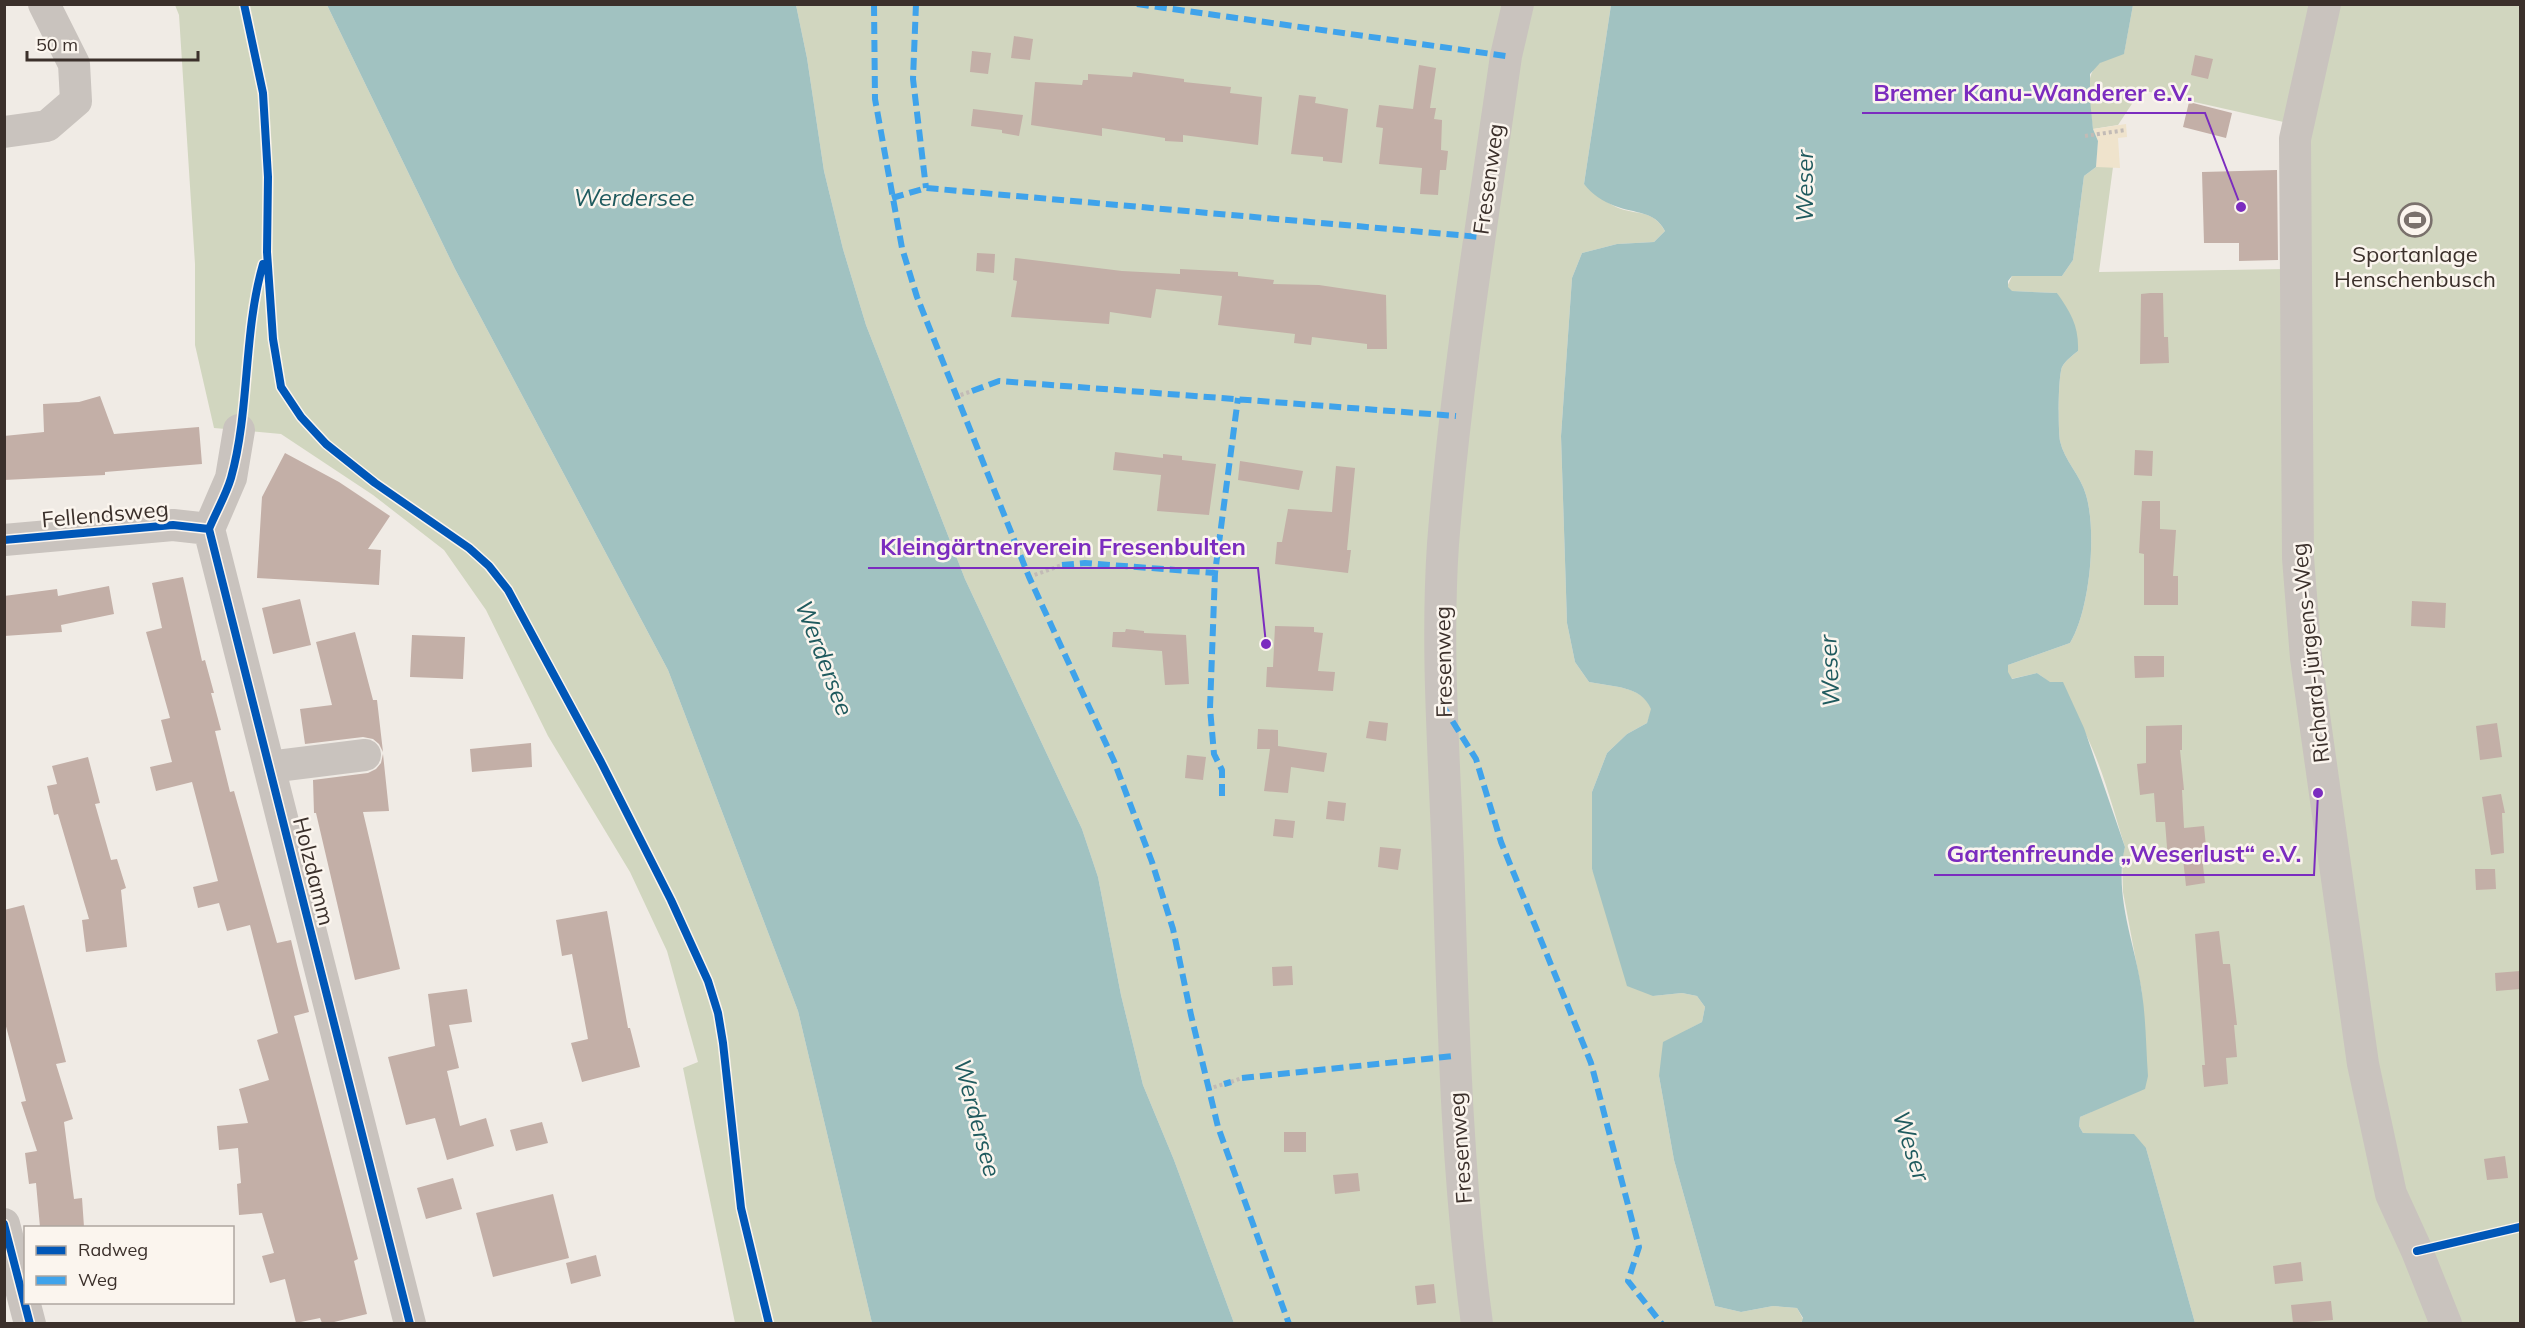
<svg xmlns="http://www.w3.org/2000/svg" width="2525" height="1328" font-family="Mulish,sans-serif">
<style>
.green{fill:#d1d6bf}
.sand{fill:#efe3cc}
.water{fill:#a1c2c1}
.building{fill:#c3afa7}
.lines{fill:none;stroke-linecap:round;stroke-linejoin:round}
.path{stroke:#c2bbb6;stroke-width:4;stroke-dasharray:3 3;stroke-linecap:butt}
.minor{stroke:#c9c3be;stroke-width:32}
.quiet{stroke:#3fa3eb;stroke-width:6;stroke-dasharray:12 6;stroke-linecap:butt}
.cycleway-casing{stroke:#fbf5ee;stroke-width:11}
.cycleway{stroke:#0057b8;stroke-width:8}
.labels{text-anchor:middle;stroke-width:5;stroke-linejoin:round;paint-order:stroke}
.street-label{font-size:22px;fill:#3b302b;stroke:#fbf5ee}
.poi-label{font-size:22px;fill:#3b302b;stroke:#fbf5ee}
.water-label{font-size:24px;font-style:italic;fill:#1f5a5e;stroke:#fbf5ee}
.leader{fill:none;stroke:#7b2cbf;stroke-width:2}
.callout-dot{fill:#7b2cbf;stroke:#fbf5ee;stroke-width:2}
.callout-label{font-size:24px;text-anchor:middle;font-weight:bold;fill:#7b2cbf;stroke:#fbf5ee;stroke-width:5;stroke-linejoin:round;paint-order:stroke}
</style>
<rect width="100%" height="100%" fill="#f0ebe5"/>
<path class="green" d="M175,5H327L455,269L668,670L798,1011L872,1323H735L683,1068L698,1062L667,951L630,872L548,736L486,610L444,550L373,495L281,434L214,428L195,345V264L179,15Z
M796,5H1611L1584,184C1594,191 1605,202 1616,207C1636,216 1652,208 1665,231L1654,242L1617,244L1582,253L1572,278L1561,436L1567,623L1575,662L1589,682C1612,687 1641,685 1652,709L1647,723L1627,734L1607,753L1592,792V869L1653,996L1682,993L1697,996L1705,1007L1702,1022L1687,1030L1659,1076L1674,1160L1715,1306L1741,1312L1773,1306L1797,1308L1803,1319L1801,1323H1234L1174,1160L1143,1085L1121,995L1098,877L1082,829L965,579L866,325L843,249L824,171L807,58Z
M2133,5H2319L2292,124L2141,90L2118,125L2093,129C2091,110 2081,74 2101,62C2108,58 2117,56 2124,53Z
M2339,5H2520V1323H2195L2146,1148L2097,1134L2083,1133L2079,1126L2080,1117L2091,1112L2143,1020L2142,993L2123,892L2122,859L2125,847C2107,791 2089,707 2037,673L2011,679L2007,672L2008,665L2070,643C2090,610 2097,532 2086,495C2081,476 2064,460 2060,441C2058,429 2058,378 2062,367C2065,361 2073,355 2078,351L2057,293L2011,291L2007,287L2012,276H2062L2073,260L2084,176L2096,167H2113L2099,272L2288,269L2309,291L2311,125Z"/>
<path class="sand" d="M2126,124L2127,137L2118,138L2120,168L2096,167L2098,141L2093,129Z"/>
<path class="water" d="M327,5H796L807,58L824,171L843,249L866,325L965,579L1082,829L1098,877L1121,995L1143,1085L1174,1160L1234,1323H872L798,1011L668,670L455,269Z
M1611,5H2133L2124,54L2100,63L2090,74V100L2093,129L2098,141L2096,167L2084,176L2073,260L2062,276H2012L2008,281V287L2012,291L2057,293C2071,313 2079,326 2078,351C2073,355 2065,361 2062,367C2058,378 2058,429 2060,441C2064,460 2081,476 2086,495C2097,532 2090,610 2070,643L2008,665V672L2012,679L2037,673L2050,682H2063L2084,728L2125,847C2113,896 2136,945 2142,993C2146,1020 2146,1049 2148,1076L2145,1089L2080,1117L2079,1126L2083,1133L2134,1134L2146,1148L2195,1323L1801,1324L1803,1318L1797,1308L1773,1306L1741,1312L1715,1306L1674,1160L1659,1076L1663,1042L1702,1022L1705,1007L1697,996L1682,993L1653,996L1627,986L1592,869V792L1607,753L1627,734L1647,723L1651,709C1641,685 1612,687 1589,682L1575,662L1567,623L1561,436L1572,278L1582,253L1617,244L1654,242L1665,231C1654,210 1635,214 1615,206C1602,201 1593,195 1584,184Z"/>
<path class="building" d="M1014,36L1033,39L1030,60L1011,58Z
M972,51L991,53L988,74L970,72Z
M2195,55L2213,59L2208,79L2191,75Z
M1419,65L1436,68L1430,108H1436L1434,119L1442,120L1441,150L1448,151L1446,170H1440L1438,195L1420,194L1422,168L1379,164L1383,128L1376,127L1379,105L1413,109Z
M1133,72L1184,79V82L1231,87L1230,93L1262,97L1258,145L1183,135V142L1165,141V138L1102,128V136L1031,125L1035,82L1082,85L1083,80H1088V74L1132,77Z
M1299,95L1316,97L1315,103L1348,109L1342,163L1323,161V157L1291,154Z
M2189,102L2232,113L2226,138L2183,127Z
M973,109L1023,115L1019,136L1002,133V130L971,126Z
M2277,170L2278,260L2239,261V243H2204L2202,172Z
M977,253L995,254L994,273L976,271Z
M1015,258L1122,271L1180,274V269L1238,272V276L1274,280L1273,284L1319,285L1386,295L1387,349H1367V344L1312,337L1311,345L1294,343L1295,334L1218,325L1222,296L1156,289L1151,318L1110,312L1109,324L1011,317L1017,281L1013,280Z
M2150,293H2163L2164,337H2168L2169,363L2140,364L2141,294Z
M100,396L114,434L199,427L202,464L105,472V475L4,480V436L44,432L43,404L79,402Z
M2135,450L2153,451L2152,476L2134,475Z
M1115,452L1163,458V454L1182,456V460L1216,464L1209,515L1157,511L1161,475L1113,470Z
M285,453L339,482L390,516L368,549L381,550L379,585L257,578L262,497Z
M1240,461L1303,471L1299,490L1238,480Z
M1336,466L1355,468L1347,550H1351L1348,573L1275,564L1277,542H1282L1288,509L1332,512Z
M2142,501H2160V529L2176,530L2173,576H2178V605H2144V554L2139,553Z
M183,577L202,661L205,660L214,693H211L221,730L215,731L230,792L234,791L277,943L291,940L297,965L309,1012L294,1016L358,1259L354,1261L367,1314L330,1323H322L320,1318L296,1323L285,1279L270,1283L262,1256L274,1253L262,1213L239,1215L237,1184L241,1183L238,1148L219,1150L217,1126L248,1123L239,1089L269,1080L257,1040L278,1033L250,925L227,931L219,903L198,908L193,887L218,881L192,782L156,791L150,767L172,762L161,720L170,718L146,632L162,628L152,583Z
M109,586L114,614L61,625L62,632L4,636V596L57,589L58,596Z
M300,599L311,645L273,654L262,608Z
M2412,601L2446,603L2445,628L2411,626Z
M1275,626L1314,627V632L1323,633L1318,671L1335,672L1333,691L1266,687L1267,667H1273Z
M1126,629L1144,631V633L1186,635L1189,684L1165,685L1162,651L1112,647L1113,632H1125Z
M355,632L373,700H377L383,752L379,744L373,739L363,737L305,744L300,709L332,705L316,642Z
M412,635L465,637L463,679L410,677Z
M2134,656H2164V677L2135,678Z
M1369,721L1388,723L1386,741L1366,738Z
M2497,723L2502,757L2480,760L2476,726Z
M2182,725V750H2180L2184,790H2182L2184,828L2204,826L2207,857H2202L2205,883L2186,886L2183,859L2168,860L2165,822H2156L2154,793L2140,795L2137,764L2146,763V726Z
M1258,729L1278,730V746L1327,753L1324,772L1291,767L1288,793L1264,791L1270,749H1257Z
M531,743L532,767L472,772L470,749Z
M383,754L389,811L363,812L400,969L355,980L316,813H314L313,780L368,773L376,769L381,763Z
M1187,755L1206,757L1203,780L1185,778Z
M88,757L100,803L95,804L111,860L117,859L126,888L121,890L127,947L86,952L82,920L89,919L58,814L54,815L47,786L57,784L52,766Z
M2501,794L2505,813H2502L2504,853L2491,855L2482,797Z
M1328,801L1346,803L1344,821L1326,819Z
M1275,819L1295,821L1293,838L1273,836Z
M1380,847L1401,849L1398,870L1378,867Z
M2475,869H2495L2496,889L2476,890Z
M24,905L66,1062L56,1064L73,1119L64,1122L74,1199L82,1198L84,1227H40L36,1183L29,1184L25,1153L37,1151L21,1102L26,1101L4,1019V910Z
M607,911L628,1028H630L640,1067L582,1082L571,1043L588,1039L572,954L562,956L556,920Z
M2219,931L2223,964H2230L2237,1025H2234L2237,1057L2226,1058L2228,1084L2204,1087L2202,1065H2205L2195,934Z
M1292,966L1293,985L1273,986L1272,967Z
M2520,971V989L2496,991L2495,973Z
M467,989L472,1022L449,1025L459,1068L447,1071L460,1126L486,1118L494,1146L447,1160L435,1118L406,1125L388,1057L435,1046L428,994Z
M542,1122L548,1143L516,1151L510,1130Z
M1284,1132H1306V1152H1284Z
M2505,1156L2508,1178L2487,1180L2484,1159Z
M1358,1173L1360,1191L1335,1194L1333,1175Z
M453,1178L462,1209L426,1219L417,1188Z
M553,1194L569,1258L493,1277L476,1213Z
M596,1255L601,1276L571,1284L566,1263Z
M2301,1262L2303,1281L2275,1284L2273,1266Z
M1434,1284L1436,1303L1417,1305L1415,1286Z
M2331,1301L2333,1320L2293,1323L2291,1305Z"/>
<g class="lines">
<path class="path" d="M2085,136L2126,130
M955,397L972,391
M1029,577L1062,565
M1231,1082L1242,1078
M1208,1089L1224,1084"/>
<path class="minor" d="M2325,4L2295,139L2298,558L2306,658L2363,1064L2391,1194L2417,1251L2446,1324
M4,132L47,126L76,101L74,64L44,4
M239,430L231,478L209,529L410,1324
M4,540L173,525L209,529
M269,767L365,755
M4,1224L30,1324
M1477,1324C1456,1169 1453,1013 1448,858C1444,754 1436,648 1443,544C1456,380 1483,218 1506,56L1518,4"/>
<path class="quiet" d="M874,4L875,99L902,248L917,297L1029,577L1114,761L1152,862L1173,929L1191,1015L1218,1127L1289,1324
M916,4L913,79L926,188
M1137,4L1506,56
M892,198L926,188L1480,237
M972,391L999,381L1456,416
M1062,565L1085,563L1215,573
M1443,706L1476,759L1501,842L1591,1063L1639,1247L1628,1281L1662,1324
M1222,796V770L1214,754L1210,708L1215,573L1238,398
M1242,1078L1454,1056
M1224,1084L1231,1082"/>
<g class="cycleway-casing">
<path id="cycleway" d="M244,4L263,93L268,177L267,252L273,339L281,387L301,417L326,444L375,483L469,548L489,566L508,590L601,762L671,900L708,981L718,1013L723,1043L741,1208L769,1324
M263,264C243,334 250,410 231,478C226,495 216,512 209,529L410,1324
M4,540L173,525L209,529
M4,1224L30,1324
M2417,1251L2520,1227"/>
</g>
<use href="#cycleway" class="cycleway"/>
</g>
<defs>
<g id="stadium-ring" transform="scale(1.725)"><circle r="9.5" fill="#fbf5ee" stroke="#7a716c" stroke-width="1.5"/><path d="M0-5a6.5 5 0 1 0 0 10a6.5 5 0 1 0 0-10ZM-3.5-1.8h7v3.6h-7Z" fill="#7a716c"/></g>
</defs>
<g fill-rule="evenodd">
<use href="#stadium-ring" x="2415" y="220"/>
</g>
<g class="labels">
<g class="street-label">
<text transform="translate(1488 179) rotate(-82)" y="8">Fresenweg</text>
<text transform="translate(105 514) rotate(-5)" y="8">Fellendsweg</text>
<text transform="translate(2310 653) rotate(-96)" y="8">Richard-Jürgens-Weg</text>
<text transform="translate(1443 662) rotate(-91)" y="8">Fresenweg</text>
<text transform="translate(314 871) rotate(76)" y="8">Holzdamm</text>
<text transform="translate(1460 1148) rotate(-94)" y="8">Fresenweg</text>
</g>
<g class="poi-label">
<text x="2415" y="262">Sportanlage<tspan x="2415" dy="25">Henschenbusch</tspan></text>
</g>
<g class="water-label">
<text transform="translate(1805 186) rotate(-90)" y="8">Weser</text>
<text x="634" y="206">Werdersee</text>
<text transform="translate(824 658) rotate(69)" y="8">Werdersee</text>
<text transform="translate(1830 671) rotate(-93)" y="8">Weser</text>
<text transform="translate(977 1118) rotate(75)" y="8">Werdersee</text>
<text transform="translate(1911 1146) rotate(72)" y="8">Weser</text>
</g>
</g>
<path class="leader" d="M2241 207L2205 113H1862M1266 644L1258 568H868M2318 793L2314 875H1934"/>
<g class="callout-dot">
<circle cx="2241" cy="207" r="6"/>
<circle cx="1266" cy="644" r="6"/>
<circle cx="2318" cy="793" r="6"/>
</g>
<g class="callout-label">
<text x="2033" y="101">Bremer Kanu-Wanderer e.V.</text>
<text x="1063" y="555">Kleingärtnerverein Fresenbulten</text>
<text x="2124" y="862">Gartenfreunde „Weserlust“ e.V.</text>
</g>
<rect width="2525" height="1328" fill="none" stroke="#3b302b" stroke-width="12"/>
<rect x="24" y="1226" width="210" height="78" fill="#fbf5ee" stroke="#aea6a0" stroke-width="1.5"/>
<rect x="36" y="1246" width="30" height="9" fill="#0057b8" stroke="#aea6a0" stroke-width="1.5"/>
<text x="78" y="1256" font-size="18" fill="#3b302b">Radweg</text>
<rect x="36" y="1276" width="30" height="9" fill="#3fa3eb" stroke="#aea6a0" stroke-width="1.5"/>
<text x="78" y="1286" font-size="18" fill="#3b302b">Weg</text>
<path d="M27 51v9h171v-9" fill="none" stroke="#3b302b" stroke-width="3"/>
<text x="36" y="51" font-size="18" fill="#3b302b" stroke="#fbf5ee" stroke-width="4.5" paint-order="stroke">50 m</text>
</svg>
